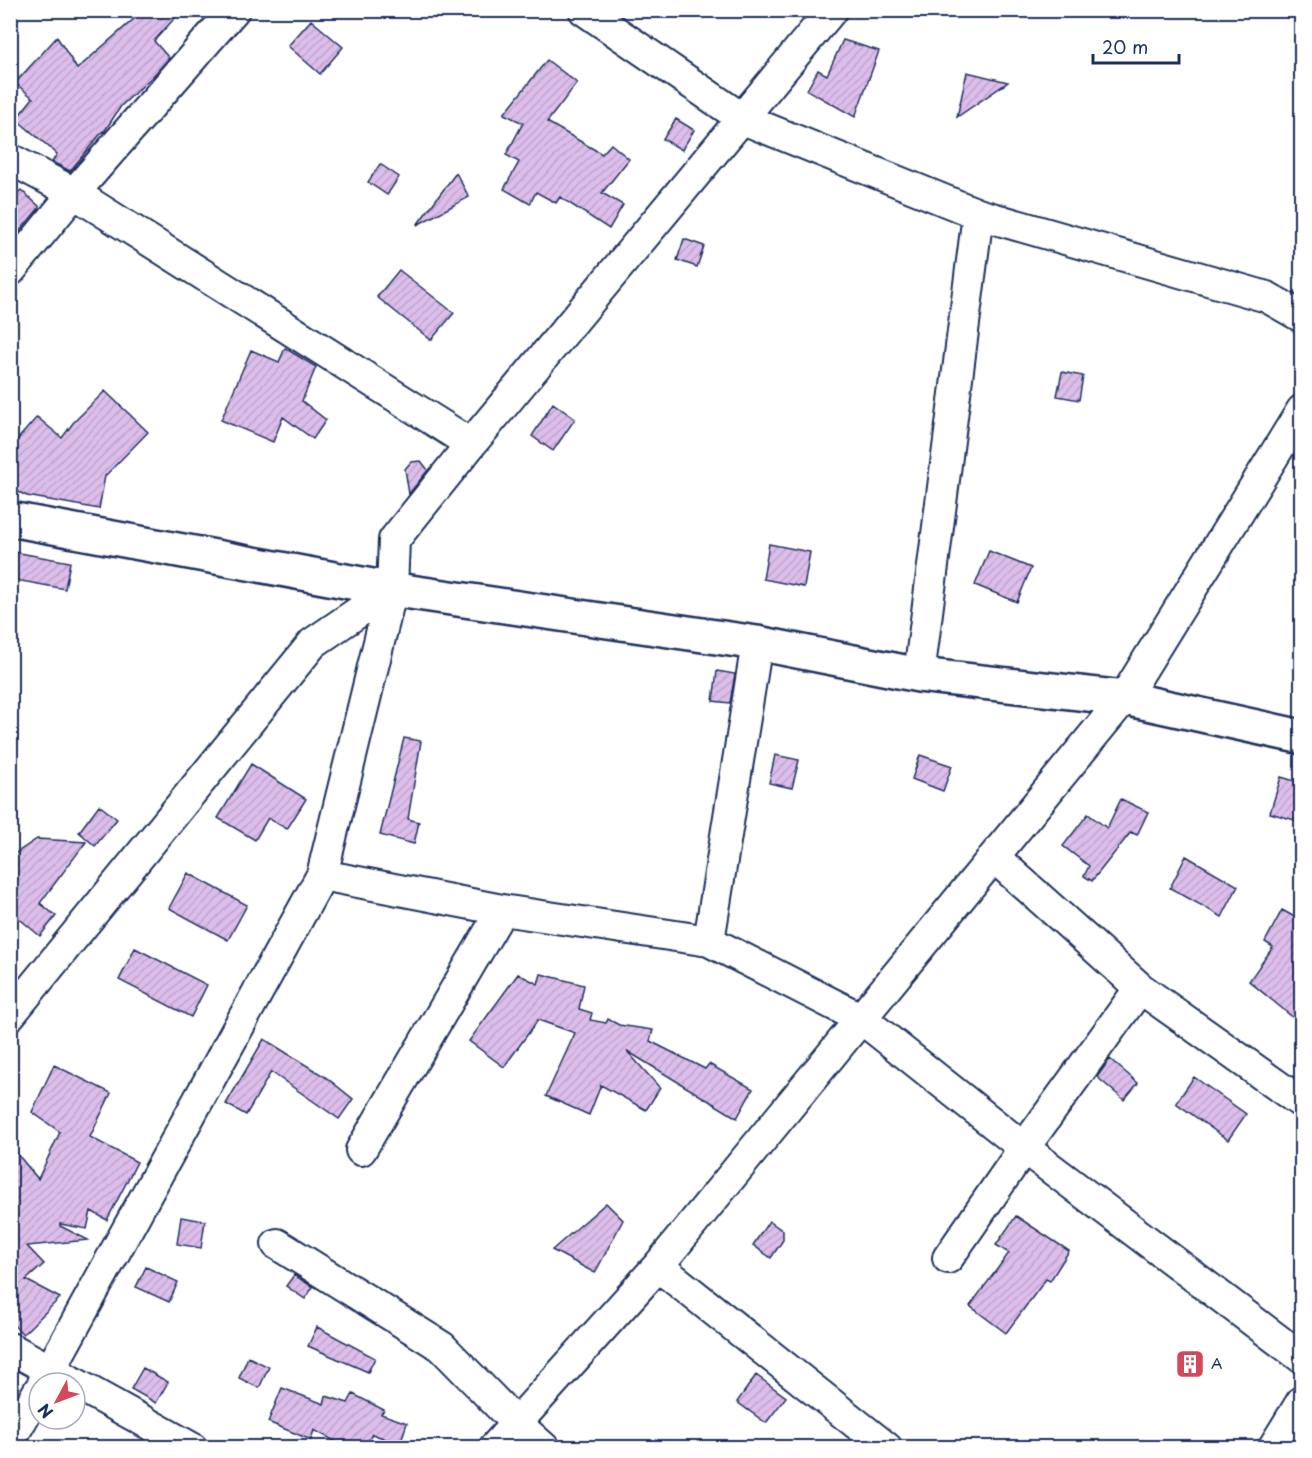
<svg xmlns="http://www.w3.org/2000/svg" width="1312" height="1458" font-family="'Playpen Sans',sans-serif">
<style>
.building{fill:url(#building-hatch);stroke:#1b2f5e;stroke-width:1.5}
.lines{fill:none;stroke-linecap:round;stroke-linejoin:round}
.street-casing{stroke:#1b2f5e;stroke-width:34}
.secondary-casing{stroke:#1b2f5e;stroke-width:38}
.street{stroke:#fff;stroke-width:30}
.secondary{stroke:#fff;stroke-width:33}
.labels{text-anchor:middle;stroke-width:6;stroke-linejoin:round;paint-order:stroke}
.poi-label{font-size:15px;fill:#1b2f5e;stroke:#fff;text-anchor:start}
</style>
<defs>
<pattern id="building-hatch" width="6" height="6" patternUnits="userSpaceOnUse" patternTransform="scale(1.5)"><rect width="6" height="6" fill="#ddbeeb"/><path d="M-1 1l2-2M0 6l6-6M5 7l2-2" fill="none" stroke="#bda4cc"/></pattern>
</defs>
<rect width="100%" height="100%" fill="#fff"/>
<filter id="ink" filterUnits="userSpaceOnUse"><feTurbulence type="fractalNoise" baseFrequency=".0167" numOctaves="2"/><feDisplacementMap in="SourceGraphic" scale="12" xChannelSelector="R" yChannelSelector="G"/><feConvolveMatrix kernelMatrix="1 2 1 2 8 2 1 2 1" color-interpolation-filters="sRGB"/></filter>
<g filter="url(#ink)">
<path class="building" d="M144,10H182L154,41L169,58L153,76L121,106L104,132L103,131L70,171L52,162L57,154L16,119L33,98L15,83L57,37L77,69Z
M311,20L343,47L320,74L288,46Z
M843,40L879,51L855,117L807,90L818,70L827,75Z
M547,60L577,83L547,122L602,154L611,144L629,159L602,193L623,205L609,229L560,197L556,203L536,192L530,204L504,189L519,162L506,155L523,123L504,114Z
M967,72L1008,82L957,117Z
M676,119L694,130L682,150L663,139Z
M380,164L399,177L387,195L368,182Z
M456,173L469,197L417,225Z
M21,190L39,206V208L10,243V200Z
M684,239L704,246L697,267L677,260Z
M399,270L454,313L431,340L377,297Z
M285,348L316,367L302,401L326,420L313,439L283,417L273,442L221,420L251,350L279,362Z
M1062,372L1083,376L1079,400L1057,396Z
M105,391L148,432L105,476L99,509L27,496L10,488V448L37,417L62,438L73,423Z
M553,403L575,419L553,451L532,436Z
M421,461L428,470L409,494L405,469L411,462Z
M769,544L810,552L804,587L763,579Z
M989,551L1031,568L1017,602L975,585Z
M14,552L70,562L65,589L10,579Z
M717,671L735,674L730,703L713,701Z
M404,738L421,741L408,819L419,822L414,844L380,835Z
M775,755L799,760L792,788L769,783Z
M920,755L952,766L943,791L912,779Z
M251,764L306,799L287,829L268,818L255,840L218,818Z
M1281,777L1302,783V822L1270,813Z
M1121,799L1148,812L1137,835L1131,832L1092,881L1084,876L1089,866L1063,846L1088,814L1107,828Z
M99,805L117,819L95,846L79,832Z
M37,839L86,842L40,903L56,916L40,936L10,911V857Z
M1186,856L1238,886L1222,917L1170,888Z
M188,873L247,905L228,940L169,908Z
M1282,910L1302,921V1025L1249,981L1273,947L1265,942Z
M135,948L207,985L191,1017L119,980Z
M518,974L538,984L541,974L584,985L579,1009L592,1013L590,1020L606,1023L608,1019L619,1025L653,1030L650,1041L705,1069L709,1064L753,1089L737,1118L627,1051L660,1088L646,1110L601,1085L589,1115L546,1096L575,1033L538,1020L504,1067L469,1041Z
M264,1039L327,1078L353,1099L339,1119L271,1072L246,1115L226,1104Z
M1110,1059L1138,1083L1124,1100L1097,1077Z
M54,1065L111,1093L90,1137L137,1162L107,1220L91,1211L87,1229L60,1224V1226L88,1240L27,1246L44,1264L26,1280L60,1298L23,1334L10,1322V1145L38,1179L60,1132L32,1112Z
M1194,1077L1246,1114L1228,1140L1176,1103Z
M606,1203L623,1220L595,1273L552,1250Z
M1016,1216L1069,1251L1050,1281L1046,1279L1006,1333L970,1306L1009,1253L996,1245Z
M181,1217L205,1221L201,1248L177,1244Z
M769,1221L783,1231V1240L771,1258L753,1245Z
M146,1267L178,1282L169,1302L136,1287Z
M294,1275L313,1287L305,1299L286,1286Z
M317,1327L375,1358L368,1372L308,1346Z
M248,1357L269,1367L259,1388L239,1378Z
M143,1368L168,1382L156,1403L131,1389Z
M756,1375L786,1397L766,1423L737,1402Z
M282,1388L324,1404L326,1396L348,1403L353,1394L384,1410L381,1414L407,1423L400,1444L372,1434L364,1448H348L314,1430L311,1440L268,1422Z"/>
<g class="lines">
<g class="street-casing">
<path id="street" d="M584,10L743,119L978,214L1267,297L1302,317
M10,159L74,193L471,444
M10,271L74,193L234,10
M392,589L394,540L471,444L832,10
M919,675L978,214
M994,857L1140,988L1302,1103
M322,875L502,910L709,941L862,1019L1024,1148L1302,1358
M709,941L757,643
M10,1015L313,643L392,589L322,875L43,1383
M361,1150L502,910
M277,1244L442,1347L516,1423L544,1448
M948,1258L1024,1148L1140,988
M658,1266L887,1448
M10,1348L69,1380
M75,1383L192,1448
M10,1440L39,1390
M494,1448L658,1266L1124,698L1302,410
M1273,1448L1302,1401"/>
</g>
<g class="secondary-casing">
<path id="secondary" d="M10,519L383,588L757,643L919,675L1124,698L1302,737"/>
</g>
<use href="#street" class="street"/>
<use href="#secondary" class="secondary"/>
</g>
</g>
<defs>
<g id="building-square" transform="scale(1.5)"><rect x="-9" y="-9" width="18" height="18" rx="4" fill="#d1495b" stroke="#fff"/><path d="M-4-6H4V6H1V3H-1V6H-4ZM-2.5-4.3h1.7v1.8h-1.7ZM.8-4.3h1.7v1.8H.8ZM-2.5-1h1.7V.8h-1.7ZM.8-1h1.7V.8H.8Z" fill="#fff"/></g>
</defs>
<g fill-rule="evenodd">
<use href="#building-square" x="1190" y="1364"/>
</g>
<g class="labels">
<g class="poi-label">
<text x="1211" y="1369">A</text>
</g>
</g>
<rect width="1312" height="1458" fill="none" stroke="#fff" stroke-width="36"/>
<rect x="18" y="18" width="1276" height="1422" fill="none" stroke="#1b2f5e" stroke-width="2" filter="url(#ink)"/>
<g transform="translate(57 1401) rotate(229)"><circle r="28" fill="#ffffff" stroke="#a4acbf" stroke-width="1.5"/>
<path d="M0-4.5L10 22L0 15L-10 22Z" fill="#d1495b"/>
<text y="-9" font-size="16" font-weight="bold" text-anchor="middle" fill="#1b2f5e">N</text>
</g>
<path d="M1093 54v9h86v-9" fill="none" stroke="#1b2f5e" stroke-width="3"/>
<text x="1102" y="54" font-size="18" fill="#1b2f5e" stroke="#ffffff" stroke-width="4.5" paint-order="stroke">20 m</text>
</svg>
